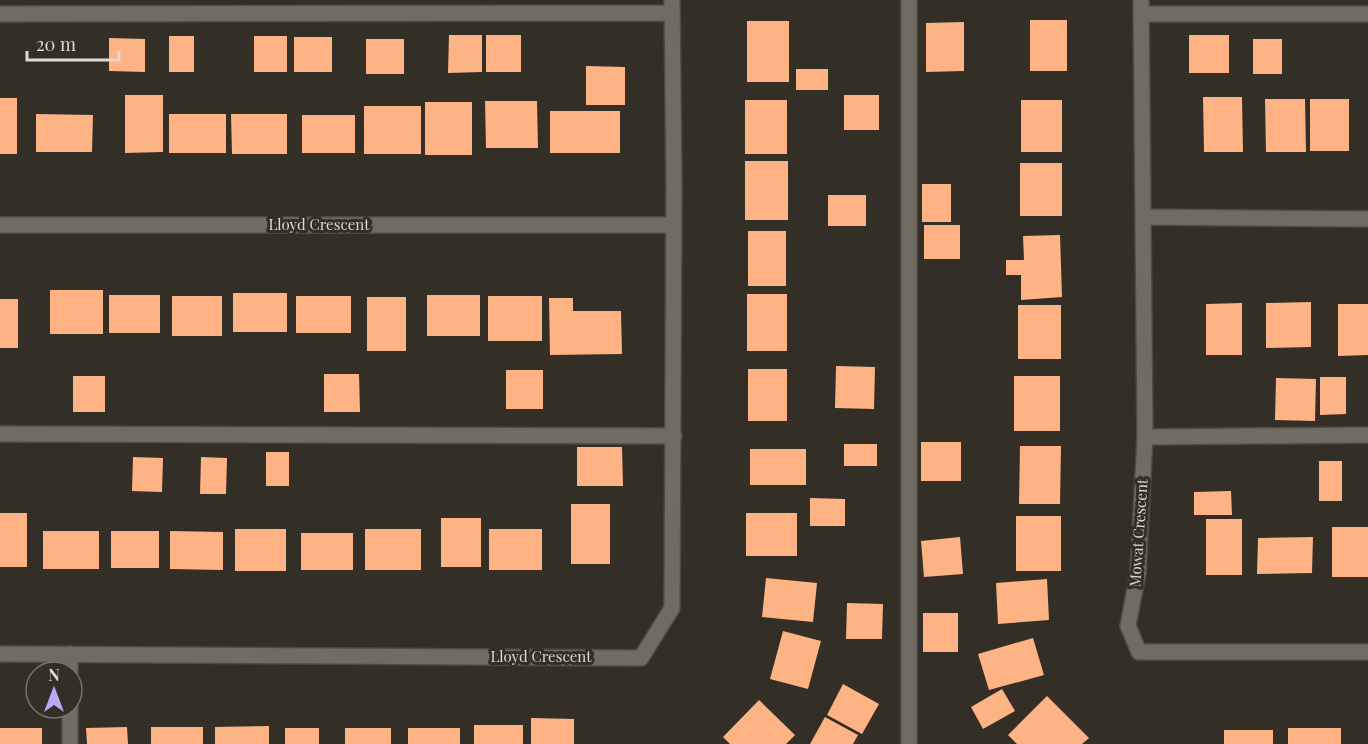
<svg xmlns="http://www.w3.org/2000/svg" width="1368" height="744" font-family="'Playfair Display',serif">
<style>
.building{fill:#feb385}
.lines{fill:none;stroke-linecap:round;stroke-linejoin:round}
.minor-casing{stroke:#4e4a42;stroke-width:18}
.minor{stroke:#716c62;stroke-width:15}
.labels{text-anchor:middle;stroke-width:6;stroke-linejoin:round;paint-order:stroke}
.street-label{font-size:15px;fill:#dddad4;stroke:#342f26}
</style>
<rect width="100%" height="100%" fill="#342f26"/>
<path class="building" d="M1030,20H1067V71H1030Z
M747,21H789V82H747Z
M964,22V71L926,72V23Z
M449,35H482V72L448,73Z
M486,35H521V72H486Z
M1189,35H1229V73H1189Z
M169,36H194V72H169Z
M254,36H287V72H254Z
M294,37H332V72H294Z
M109,38L145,39V72L109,71Z
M366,39H404V74H366Z
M1253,39H1282V74H1253Z
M586,66L625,67V105H586Z
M796,69H828V90H796Z
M125,95H163V152L125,153Z
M844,95H879V130H844Z
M1203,97H1242L1243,152H1204Z
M0,98H17V154H0Z
M1265,99H1305L1306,152H1266Z
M1310,99H1349V151H1310Z
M745,100H787V154H745Z
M1021,100H1062V152H1021Z
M485,101H537L538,148H486Z
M425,102H472V155H425Z
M364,106H421V154H364Z
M550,111H620V153H550Z
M36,114L93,115L92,152H36Z
M169,114H226V153H169Z
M231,114H287V154H232Z
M302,115H355V153H302Z
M745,161H788V220H745Z
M1020,163H1062V216H1020Z
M922,184H951V222H922Z
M828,195H866V226H828Z
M924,225H960V259H924Z
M748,231H786V286H748Z
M1060,235L1062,297L1021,300V275H1006V260H1024L1023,236Z
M50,290H103V334H50Z
M233,293H287V332H233Z
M747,294H787V351H747Z
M109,295H160V333H109Z
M427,295H480V336H427Z
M172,296H222V336H172Z
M296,296H351V333H296Z
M488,296H542V341H488Z
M367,297H406V351H367Z
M549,298H573V311H621L622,354L550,355Z
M0,299H18V348H0Z
M1311,302V347L1266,348V303Z
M1242,303V355H1206V304Z
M1338,304H1368V355L1338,356Z
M1018,305H1061V359H1018Z
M836,366L875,367L874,409L835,408Z
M748,369H787V421H748Z
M506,370H543V409H506Z
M324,374H359L360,412H324Z
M73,376H105V412H73Z
M1014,376H1060V431H1014Z
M1320,377H1346V414L1320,415Z
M1276,378L1316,379L1315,421L1275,420Z
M921,442H961V481H921Z
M844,444H877V466H844Z
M1020,446H1061L1060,504H1019Z
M577,447H622L623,486H577Z
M750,449H806V485H750Z
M266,452H289V486H266Z
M133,457L163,458L162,492L132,491Z
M201,457L227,458L226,494H200Z
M1319,461H1342V501H1319Z
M1231,491L1232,515H1194V492Z
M810,498L845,499V526H810Z
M571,504H610V564H571Z
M0,513H27V567H0Z
M746,513H797V556H746Z
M1016,516H1061V571H1016Z
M441,518H481V567H441Z
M1206,519H1242V575H1206Z
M1332,527H1368V577H1332Z
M235,529H286V571H235Z
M365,529H421V570H365Z
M489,529H542V570H489Z
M43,531H99V569H43Z
M111,531H159V568H111Z
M170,531L223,532V570L170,569Z
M301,533H353V570H301Z
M960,537L963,574L924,577L921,541Z
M1313,537L1312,573L1257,574L1258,538Z
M766,578L817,583L813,622L762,617Z
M1047,579L1049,620L998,624L996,583Z
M847,603L883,604L882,639H846Z
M923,613H958V652H923Z
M783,631L821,641L808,689L770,679Z
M1033,638L1044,675L989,690L978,654Z
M843,684L879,704L862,734L827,715Z
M1002,689L1015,711L983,729L971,707Z
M1047,696L1089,738L1082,744H1017L1008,735Z
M759,700L795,735L786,744H730L723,737Z
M825,717L858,735L853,744H810Z
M531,718L574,719V744H531Z
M474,725H523V744H474Z
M269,726V744H215V727Z
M127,727L128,744H87L86,728Z
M151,727H203V744H151Z
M0,728H42V744H0Z
M285,728H319V744H285Z
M345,728H391V744H345Z
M408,728H460V744H408Z
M1288,728H1341V744H1288Z
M1224,730H1273V744H1224Z"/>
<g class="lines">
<g class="minor-casing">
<path id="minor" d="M909,0V744
M1141,0L1145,437L1138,573L1128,626L1139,652H1368
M0,14L672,13
M1141,14H1368
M1143,217L1368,219
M0,225H674
M0,434L674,436
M1145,437L1368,435
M0,654L641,658L672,608L674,186L672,0
M70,654V672
M70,708V744"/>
</g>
<use href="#minor" class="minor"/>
</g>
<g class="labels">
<g class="street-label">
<text x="319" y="230">Lloyd Crescent</text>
<text transform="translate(1139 533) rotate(-86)" y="5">Mowat Crescent</text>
<text x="541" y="662">Lloyd Crescent</text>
</g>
</g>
<g transform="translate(54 690)"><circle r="28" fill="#342f26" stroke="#78736c" stroke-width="1.5"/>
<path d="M0-4.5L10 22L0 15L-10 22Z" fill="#b7abf8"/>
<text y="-9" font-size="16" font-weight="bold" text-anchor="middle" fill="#dddad4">N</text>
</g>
<path d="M27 51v9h92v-9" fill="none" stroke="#dddad4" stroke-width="3"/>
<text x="36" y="51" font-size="18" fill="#dddad4" stroke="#342f26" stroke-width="4.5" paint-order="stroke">20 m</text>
</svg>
